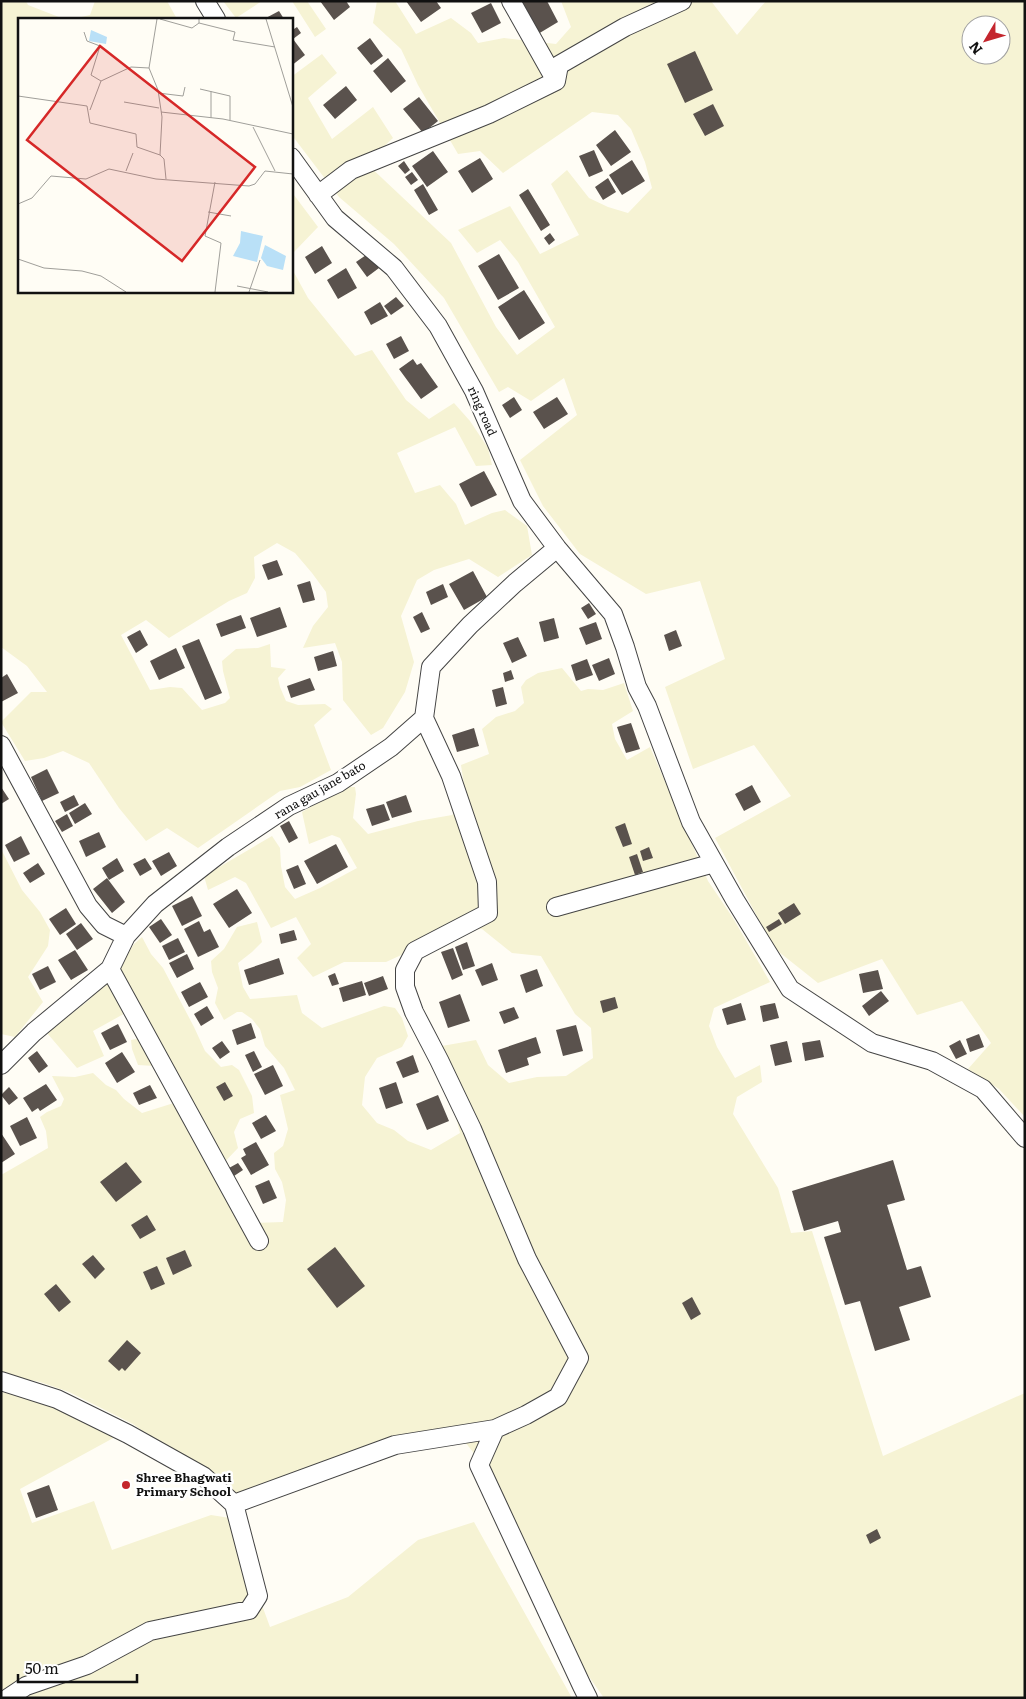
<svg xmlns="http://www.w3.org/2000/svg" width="1026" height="1699" font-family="Literata,serif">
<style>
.farmland{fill:#f6f3d4;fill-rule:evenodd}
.building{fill:#5a524d}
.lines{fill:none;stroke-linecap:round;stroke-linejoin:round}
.street-casing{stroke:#444;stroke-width:20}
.street{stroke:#fff;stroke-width:18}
.poi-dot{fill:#c4262e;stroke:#fff;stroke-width:2}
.labels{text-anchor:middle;stroke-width:5;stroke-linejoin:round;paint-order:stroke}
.street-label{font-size:12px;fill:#111;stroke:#fff}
.poi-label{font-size:12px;font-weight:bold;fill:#111;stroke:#fff;text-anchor:start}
.inset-road{fill:none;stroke:#a09f9a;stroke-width:1}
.view{fill:#d62828;fill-opacity:0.15;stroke:#d62828;stroke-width:2.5}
.inset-edge{fill:none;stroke:#111;stroke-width:2.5}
</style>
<rect width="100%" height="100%" fill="#fffdf5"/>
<path class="farmland" d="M1,1H26L28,5L64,19H19V291H291V267L308,298L355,356L372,350L406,400L429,419L454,403L470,421L488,448L492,465L476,466L455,427L397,453L415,493L440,485L456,504L465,525L492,513L505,510L527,526L532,555L498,577L469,559L434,570L417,580L401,616L414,662L405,692L383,728L371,735L343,700L342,662L335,643L303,648L313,626L328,607L326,592L312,573L295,553L277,543L254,557L255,578L247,593L229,601L169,638L146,620L121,635L150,690L170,687L182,688L202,710L225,703L230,698L223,671L222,661L236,649L258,648L270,644L271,667L286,669L278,678L280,687L286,701L298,705L325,704L332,709L314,725L331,770L300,787L280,791L198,848L167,828L146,841L119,808L89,763L63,751L44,758L25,761L1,722L31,692H47L27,666L1,647Z
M95,1H167L177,19H72L90,15Z
M223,1H262L236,18Z
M292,1H307L326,29L315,37Z
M377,1H395L416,34L451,18L471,33L478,43L504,38L556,44L571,27L561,1H711L737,35L766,1H1025V1117L999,1089L968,1069L991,1043L962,1001L917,1015L882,959L818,983L774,948L715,838L791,796L754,745L693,769L665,687L725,659L700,581L646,594L580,554L543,506L520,460L577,415L564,378L531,401L508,387L499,392L444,298L394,244L339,197L291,134V77L322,54L337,73L308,98L332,139L373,107L393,138L366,163L451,243L496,327L517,355L555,327L518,262L500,240L477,253L458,230L510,206L540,254L579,235L551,184L567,170L589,198L608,207L628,213L652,188L645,162L631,129L618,115L592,112L503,173L480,151L458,154L418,85L401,49L373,23ZM971,25H1001V55H971Z
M291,191L318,227L294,252L291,258Z
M562,668L581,691L588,689L603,690L624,683L633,711L612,724L615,739L627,760L650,747L708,881L733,918L770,982L714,1008L709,1026L717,1047L735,1078L760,1065L762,1082L737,1097L733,1114L778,1188L791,1233L812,1231L883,1456L1025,1393V1698H604L585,1671L491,1475L454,1428L234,1498L133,1424L69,1392L40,1382L1,1374V1175L48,1148L46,1131L40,1117L47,1112L61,1106L64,1099L52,1076L75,1077L93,1073L106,1085L116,1090L124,1099L142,1113L177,1102L154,1066L138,1065L132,1049L131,1040L151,1036L138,1006L93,1031L104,1056L77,1068L47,1033L89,1000L120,965L134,944L142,937L151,954L163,968L194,1027L205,1051L221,1067L232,1065L239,1070L252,1096L254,1113L240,1119L234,1132L238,1148L217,1170L254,1223L283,1222L286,1200L282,1182L275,1169L274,1153L283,1146L288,1129L280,1095L295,1090L284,1068L265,1046L260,1029L252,1019L242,1012H237L224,1020L215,1003L218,988L212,972L211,961L224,949L237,927L257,922L262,942L252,952L238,963L243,987L250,999L297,995L302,1013L322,1028L384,1006L395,1008L402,1018L408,1036L402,1047L377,1058L365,1077L362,1105L377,1123L394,1130L408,1141L431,1150L460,1133L453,1105L436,1047L476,1040L488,1065L509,1083L537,1077L566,1076L593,1058L591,1028L575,1014L541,956L512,953L482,929L454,931L386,962H344L313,977L297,958L311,944L296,917L271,928L246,883L235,877L208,890L204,876L272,836L280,848L281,866L285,887L295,899L320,888L357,868L340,838L332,835L309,844L302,812L345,787H355L356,794L353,818L368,834L418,821L452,815L464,804V785L461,765L489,754L482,729L496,717L515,711L524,703L521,687L526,680L538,673Z
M1,849L22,890L40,912L50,930L48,946L28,977L43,1002L15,1037L1,1034Z
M1,1392L49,1402L117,1436L20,1489L32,1523L94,1501L112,1550L211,1515L230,1518L270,1627L348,1597L418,1540L474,1522L572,1698H1Z"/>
<path class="building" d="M320,1H346L350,7L334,20Z
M406,1H436L441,8L421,22Z
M520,1H547L558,22L538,34Z
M491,3L501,23L482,33L471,13Z
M279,11L284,19H264Z
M297,27L301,33L293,39L305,55L291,66V31Z
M370,38L383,56L371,65L357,48Z
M695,51L713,90L685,103L667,64Z
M388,58L406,81L391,93L373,71Z
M346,86L357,100L335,119L323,105Z
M419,97L438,121L423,133L403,109Z
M713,104L724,126L705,136L693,114Z
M615,130L631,152L611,166L596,145Z
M594,150L603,171L589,177L579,156Z
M433,151L448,172L427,187L412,166Z
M480,158L493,179L472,193L458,171Z
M632,160L645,181L622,195L609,175Z
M404,161L410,170L405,174L398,166Z
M412,172L418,180L411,185L405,177Z
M608,178L616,192L603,200L595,187Z
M423,184L438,210L429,215L414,190Z
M528,189L550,225L541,231L519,195Z
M550,233L555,240L549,245L544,238Z
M322,246L332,263L315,274L305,257Z
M369,253L379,268L367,277L356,262Z
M499,254L519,288L498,300L478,266Z
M346,268L357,288L338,299L327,280Z
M524,290L545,323L519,340L498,307Z
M396,297L404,306L391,315L384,306Z
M380,302L388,316L371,325L364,312Z
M401,336L409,351L394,359L386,344Z
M413,359L417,365L421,363L438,387L421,399L399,369Z
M514,397L522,410L510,418L502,405Z
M557,397L568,414L544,429L533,412Z
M484,471L497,495L471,507L459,484Z
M277,560L283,575L268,580L262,565Z
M473,571L487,597L464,610L449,584Z
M310,581L315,600L303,603L297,585Z
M443,584L448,597L431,605L426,592Z
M589,603L596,614L588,619L581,608Z
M280,607L287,627L257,637L250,618Z
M422,612L430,629L421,633L413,617Z
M241,615L246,628L221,637L216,624Z
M554,618L559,638L544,642L539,622Z
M596,622L602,639L586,645L579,628Z
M140,630L148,645L136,653L127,637Z
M676,630L682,646L669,651L664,635Z
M518,637L527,656L512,663L503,643Z
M199,639L222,693L205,700L182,646Z
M176,648L185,668L159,680L150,661Z
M333,651L337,666L318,671L314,657Z
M609,658L615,674L599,681L592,665Z
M587,659L593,675L576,681L571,665Z
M511,670L514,679L505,682L503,673Z
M7,674L18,693L1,702V678Z
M310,678L315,690L291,698L287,686Z
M503,687L507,704L496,707L492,690Z
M631,723L640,749L626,753L617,727Z
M474,728L479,746L457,752L452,735Z
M47,769L59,793L42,801L31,777Z
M752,785L761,802L744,811L735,794Z
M1,787L9,799L1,804Z
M74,795L79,805L65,812L60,802Z
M406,795L412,812L392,818L386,802Z
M85,803L92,814L75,824L69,813Z
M384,804L390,820L372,826L366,809Z
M67,814L73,826L62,832L55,821Z
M289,821L298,838L289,843L280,826Z
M625,823L632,844L623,847L615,827Z
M99,832L106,847L86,857L79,841Z
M21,836L30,854L14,862L5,845Z
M336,844L348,867L317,884L304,861Z
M649,847L653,858L643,861L640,851Z
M169,852L177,866L161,876L152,861Z
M637,854L643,872L635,875L629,857Z
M117,858L124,871L109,880L102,868Z
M145,858L152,869L140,876L133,864Z
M38,863L45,874L30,883L23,873Z
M298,865L306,884L294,889L286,870Z
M107,878L125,902L112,913L93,889Z
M237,889L252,913L229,928L213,904Z
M192,896L202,916L182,926L172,906Z
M794,903L801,914L785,924L778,913Z
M66,908L76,924L60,935L49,919Z
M161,919L172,935L160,943L149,927Z
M779,919L782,924L769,932L766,927Z
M199,921L204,932L210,929L219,947L198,957L184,929Z
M81,923L93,939L77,950L66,934Z
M294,930L297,940L281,944L279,934Z
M178,938L185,952L169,960L162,946Z
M467,942L475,966L463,970L455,947Z
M453,948L463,975L452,980L441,952Z
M75,950L88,970L71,980L58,960Z
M187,954L194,969L177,978L169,963Z
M279,958L284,974L249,985L244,970Z
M492,963L498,980L482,986L475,970Z
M48,966L56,982L40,990L32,974Z
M537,969L543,986L526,993L520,975Z
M878,970L883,989L863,993L859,974Z
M335,973L339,984L332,986L328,976Z
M383,976L388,989L369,996L364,983Z
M362,981L366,995L343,1002L339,988Z
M200,982L208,997L189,1007L181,992Z
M881,991L889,1001L869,1016L862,1006Z
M460,994L470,1021L448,1028L439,1002Z
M615,997L618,1008L603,1013L600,1001Z
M741,1003L746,1020L727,1025L722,1009Z
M775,1003L779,1018L763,1022L760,1006Z
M207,1006L214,1018L201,1026L194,1014Z
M514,1007L519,1018L504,1024L499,1012Z
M251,1023L256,1038L237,1045L232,1030Z
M118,1024L127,1042L110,1050L101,1033Z
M576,1025L583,1051L563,1056L556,1030Z
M979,1034L984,1047L970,1052L966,1039Z
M536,1037L541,1053L527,1058L529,1065L506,1073L498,1050Z
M820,1040L824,1057L805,1061L802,1043Z
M960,1040L967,1054L956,1059L949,1046Z
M222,1041L230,1052L220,1059L212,1048Z
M787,1041L792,1062L775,1066L770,1045Z
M37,1051L48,1066L39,1073L28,1058Z
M254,1051L262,1067L253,1072L245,1055Z
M122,1052L135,1072L117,1083L105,1063Z
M413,1055L419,1072L403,1078L396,1062Z
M273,1065L283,1086L265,1095L254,1074Z
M225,1082L233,1096L224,1101L216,1087Z
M396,1082L403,1103L386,1109L379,1088Z
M46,1084L57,1100L40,1111L38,1108L32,1112L23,1098Z
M150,1085L157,1098L139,1105L133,1093Z
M9,1087L18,1098L9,1105L1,1095Z
M438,1095L449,1121L427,1130L416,1104Z
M266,1115L276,1131L261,1139L252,1123Z
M27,1117L37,1138L20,1146L10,1126Z
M1,1133L15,1154L1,1163Z
M256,1142L269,1165L251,1175L241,1158L246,1155L243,1149Z
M893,1160L905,1200L887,1205L907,1270L921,1266L931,1297L899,1307L910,1340L875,1351L860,1301L845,1305L824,1237L841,1232L838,1221L804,1231L792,1191Z
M126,1162L142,1182L116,1202L100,1182Z
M238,1163L243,1170L234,1176L229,1168Z
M269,1180L277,1198L263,1204L255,1186Z
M147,1215L156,1230L140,1239L131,1225Z
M335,1247L365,1286L337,1308L307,1269Z
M185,1250L192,1266L173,1275L166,1258Z
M93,1255L105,1269L95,1279L82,1264Z
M157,1266L165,1284L151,1290L143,1272Z
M56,1284L71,1302L59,1312L44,1294Z
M692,1297L701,1314L691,1320L682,1303Z
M127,1340L141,1353L125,1371L122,1368L119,1371L108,1361Z
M49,1485L58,1510L36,1518L27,1493Z
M877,1529L881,1538L870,1544L866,1535Z"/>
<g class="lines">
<g class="street-casing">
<path id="street" d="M205,1L216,19
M511,1L556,81
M291,157L335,218L394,268L438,326L474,391L522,501L557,548L613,614L625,647L637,687L647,706L691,822L735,900L790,989L872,1043L932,1061L983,1089L1025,1138
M318,195L351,170L489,114L556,81L559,65L625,27L682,1
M424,718L451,776L487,882L488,913L415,951L405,970V987L414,1012L439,1060L472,1129L527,1259L579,1358L558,1397L526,1415L495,1429L479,1465L582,1686L588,1698
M1,745L88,906L104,925L126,936
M556,907L714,863
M110,969L259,1241
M1,1065L34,1032L110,969L126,936L155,904L228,847L289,806L338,783L391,747L424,718L431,667L470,625L515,583L557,548
M1,1381L57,1399L128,1434L203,1476L234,1504L395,1445L495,1429
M8,1698L26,1686L87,1665L150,1631L249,1610L258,1596L234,1504"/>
</g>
<use href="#street" class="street"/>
</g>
<circle class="poi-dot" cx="126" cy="1485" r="5"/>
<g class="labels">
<g class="street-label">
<text transform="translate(482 411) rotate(66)" y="4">ring road</text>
<text transform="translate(320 790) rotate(-30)" y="4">rana gau jane bato</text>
</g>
<g class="poi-label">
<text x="136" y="1482">Shree Bhagwati<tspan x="136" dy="14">Primary School</tspan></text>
</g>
</g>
<g transform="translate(18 18)">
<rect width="275" height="275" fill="#fffdf5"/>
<path d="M73,12L89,19L88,26L71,23ZM223,213L245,218L239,244L215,238L222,225ZM247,227L268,238L265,252L249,248L243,240Z" fill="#b9e0f7"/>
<path class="inset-road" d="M139,1L131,50L140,72L144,99L142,137L146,141L148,161M142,1L174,10L181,5M181,1V5L217,14L215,22L257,29M248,1L275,89M66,14L69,23L82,28L73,57L83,63M182,71L212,78V102M193,73V100M140,75L165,78L167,69M0,78L69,88L72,105L118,116L119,129L142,137M106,84L141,90M72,92L83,63L113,49L131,50M143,94L205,101L275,116M235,109L257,153M108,153L115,135M0,186L14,180L33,158L68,161L91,151L138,161L231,168L237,166L247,153L275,156M190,194L213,198M0,241L26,250L64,253L83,258L108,274M219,268L250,274M197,274L203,225L187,218L197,164M231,274L242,242"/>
<path class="view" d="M82,28L237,149L164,243L9,122Z"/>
<rect width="275" height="275" class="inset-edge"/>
</g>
<rect width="1026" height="1699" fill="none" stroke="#111111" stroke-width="5"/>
<g transform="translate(986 40) rotate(232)"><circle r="24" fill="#ffffff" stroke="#a0a0a0"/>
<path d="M0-4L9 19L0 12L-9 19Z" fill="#c4262e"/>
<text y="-8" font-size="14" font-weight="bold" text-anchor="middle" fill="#111111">N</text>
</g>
<path d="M18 1674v8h119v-8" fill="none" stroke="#111111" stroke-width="2.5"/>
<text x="25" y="1674" font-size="15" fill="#111111" stroke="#ffffff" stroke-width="4" paint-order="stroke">50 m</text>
</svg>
